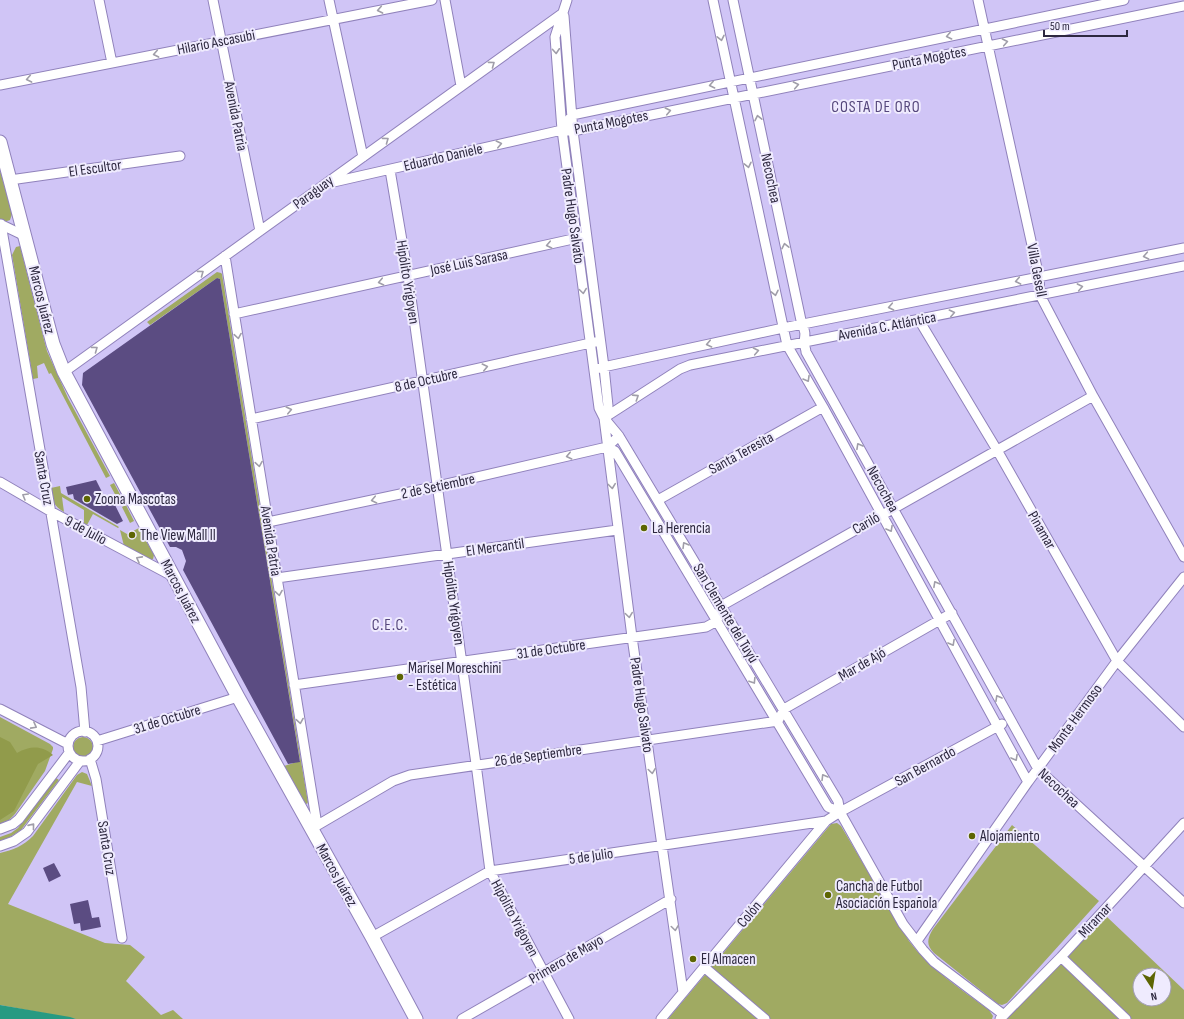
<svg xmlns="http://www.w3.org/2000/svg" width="1184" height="1019" font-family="'Sofia Sans Condensed',sans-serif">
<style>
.green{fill:#a0aa62;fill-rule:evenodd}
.forest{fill:#919b4b}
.water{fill:#279a82}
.building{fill:#5b4c82}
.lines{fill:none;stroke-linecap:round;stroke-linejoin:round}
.street-casing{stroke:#9082bb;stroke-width:11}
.secondary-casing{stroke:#9082bb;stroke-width:15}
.street{stroke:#fff;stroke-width:9}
.secondary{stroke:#fff;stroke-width:13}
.oneway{stroke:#a09ea9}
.poi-dot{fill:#5d6503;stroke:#efebfe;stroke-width:1.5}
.labels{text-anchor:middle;stroke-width:4;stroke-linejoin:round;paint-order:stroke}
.street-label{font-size:15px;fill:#2d283f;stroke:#efebfe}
.poi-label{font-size:15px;fill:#2d283f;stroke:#efebfe;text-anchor:start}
.neighbourhood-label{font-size:16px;letter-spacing:1px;fill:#55477c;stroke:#efebfe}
</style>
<rect width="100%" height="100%" fill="#d0c5f6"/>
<path class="green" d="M0,170L12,214L10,220C6,222 4,221 0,219Z
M20,246L47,351L68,398L110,476L106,478L51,373L49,374L44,363L37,366L38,378L33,379L12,255L16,247Z
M217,272L221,273L222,274L301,761L308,802L307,804L305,803L284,766L300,761L220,279L217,278L150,325L147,322Z
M114,483L121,496L117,498L110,485Z
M60,486L61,493L119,527L118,528L93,514L87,525L84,523V510L62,497L64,512C52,505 53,500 51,488Z
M126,505L134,521L130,523L122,507Z
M139,528L154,555L153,559L150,560L124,546L120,530L127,534Z
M0,717L50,744L53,747V749L45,771L15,814L9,820L0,824Z
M73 747a10 10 0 1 1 20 0a10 10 0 1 1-20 0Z
M82,772L87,774L92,786L77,782L8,904L105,943L130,945L145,957L126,981L161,1015L173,1010L183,1019H76L0,1005V853C13,850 23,846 33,836L77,775Z
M56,778L59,780L21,830L10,837L0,841V837L11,833L18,828Z
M837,823L841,826L909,941C931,970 961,989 989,1010L993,1016L992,1019H668L831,824Z
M1012,825L1099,901L1007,1003L1002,1005L998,1004L934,953C926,945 927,939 933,929Z
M1106,916L1184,990V1019H1007ZM1140,975H1164V999H1140Z"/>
<path class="forest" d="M0,737L10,742L17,753C30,746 41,745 53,755L38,764L14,811L0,820Z"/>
<path class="water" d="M0,1005L70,1017L76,1019H0Z"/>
<path class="building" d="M217,278L220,279L300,762L288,764L183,570L186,561L182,550L176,547H170L82,385L83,373Z
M96,480L106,500L115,505L123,521L117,524L74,499L73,494L68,495L66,487Z
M54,863L61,876L49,882L43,868Z
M88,900L92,918L99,917L101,927L81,931L80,923L74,924L70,904Z"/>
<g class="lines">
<g class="street-casing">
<path id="street" d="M99,0L112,63
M213,0L260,231
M329,0L363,157
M445,0L461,86
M567,0L555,37L562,130L599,408L604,418L632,637L683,992
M713,0L787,345L823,407L1028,782
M733,0L802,325C806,332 805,335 804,342C804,345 806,349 806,352L1038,769L1184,903
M978,0L1039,277L1040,295L1093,396L1184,557
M564,16L573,131L604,367L608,406L604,418
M0,85L432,0
M562,130L572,115L1124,0
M390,170L408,276L476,764L490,871L569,1019
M10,180L180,156
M325,184L562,130L573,131L1184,6
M0,224L25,236
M1,224L81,687L85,732
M225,256L317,825
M234,314L582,237
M919,320L997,450L1117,661L1184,727
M594,369L783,328L1184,248
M64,372L563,13
M604,418L619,436L838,801L840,812L903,924L923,950L934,962L1004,1015
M604,418L680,369L690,365L1184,266
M251,419L595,342
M607,447L615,451L828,807L840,812
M0,482L50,511L174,577
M658,500L823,407
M268,522L438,486L607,447L619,436
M277,578L617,530
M294,685L706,627L717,621L721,606L1093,396
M0,709L68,744
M68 746a15 15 0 1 1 30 0a15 15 0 1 1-30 0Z
M97,741L238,697
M90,759L96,779L122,938
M0,829L13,824L19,819L69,753
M311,829L393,781L410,775L778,721L784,709L952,613
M0,846L14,841L27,832L80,761
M372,937L490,871L826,821
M917,941L1028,782L1117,661L1184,577
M1061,957L1126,1019
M704,967L765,1019
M462,1019L671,899
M661,1019L826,821L840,812L1002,724
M1000,1019L1061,957L1184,823"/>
</g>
<g class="secondary-casing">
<path id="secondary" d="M0,142L53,344L64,372L238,697L372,937L416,1019"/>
</g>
<use href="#street" class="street"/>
<use href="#secondary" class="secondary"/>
</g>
<defs><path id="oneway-chevron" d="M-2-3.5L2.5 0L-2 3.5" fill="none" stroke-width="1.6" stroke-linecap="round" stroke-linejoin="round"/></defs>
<g class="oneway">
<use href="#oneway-chevron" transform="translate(380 10) rotate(169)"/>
<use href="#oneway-chevron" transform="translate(949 36) rotate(168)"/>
<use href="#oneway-chevron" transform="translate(721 38) rotate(78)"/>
<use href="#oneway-chevron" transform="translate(1005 42) rotate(-11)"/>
<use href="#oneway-chevron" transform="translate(556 51) rotate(86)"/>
<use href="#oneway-chevron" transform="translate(156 54) rotate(169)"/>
<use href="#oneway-chevron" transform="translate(492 64) rotate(-36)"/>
<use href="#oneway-chevron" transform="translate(29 79) rotate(169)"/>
<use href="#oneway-chevron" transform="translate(712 85) rotate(168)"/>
<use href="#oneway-chevron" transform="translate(796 85) rotate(-11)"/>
<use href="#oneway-chevron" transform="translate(668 111) rotate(-12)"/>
<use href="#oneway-chevron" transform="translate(758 118) rotate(-102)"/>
<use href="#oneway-chevron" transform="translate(386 140) rotate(-36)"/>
<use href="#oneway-chevron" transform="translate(499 144) rotate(-13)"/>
<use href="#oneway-chevron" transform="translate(748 165) rotate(78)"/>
<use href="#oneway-chevron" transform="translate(549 245) rotate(168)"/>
<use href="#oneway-chevron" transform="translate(785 246) rotate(-102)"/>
<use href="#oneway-chevron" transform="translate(1146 256) rotate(169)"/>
<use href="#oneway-chevron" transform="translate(201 273) rotate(-36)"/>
<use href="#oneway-chevron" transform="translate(1018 281) rotate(169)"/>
<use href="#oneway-chevron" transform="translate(381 282) rotate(168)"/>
<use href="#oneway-chevron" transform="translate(1080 287) rotate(-11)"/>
<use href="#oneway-chevron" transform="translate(583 291) rotate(82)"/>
<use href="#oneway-chevron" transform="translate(775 293) rotate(78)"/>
<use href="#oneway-chevron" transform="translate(891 307) rotate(169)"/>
<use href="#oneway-chevron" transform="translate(952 313) rotate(-12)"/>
<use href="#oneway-chevron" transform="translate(238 336) rotate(81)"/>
<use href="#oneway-chevron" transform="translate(709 344) rotate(168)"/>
<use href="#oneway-chevron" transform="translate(95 349) rotate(-36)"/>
<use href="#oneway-chevron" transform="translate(756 351) rotate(-11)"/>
<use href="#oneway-chevron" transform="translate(485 367) rotate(-13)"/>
<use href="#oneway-chevron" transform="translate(807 379) rotate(60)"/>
<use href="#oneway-chevron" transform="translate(636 397) rotate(-33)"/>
<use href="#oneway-chevron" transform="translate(289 410) rotate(-13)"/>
<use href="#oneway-chevron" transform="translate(859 446) rotate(-119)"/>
<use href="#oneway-chevron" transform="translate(569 456) rotate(167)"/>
<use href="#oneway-chevron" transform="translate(259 464) rotate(81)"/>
<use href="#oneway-chevron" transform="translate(612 486) rotate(83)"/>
<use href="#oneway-chevron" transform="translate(25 496) rotate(-150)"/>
<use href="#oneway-chevron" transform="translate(374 500) rotate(168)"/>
<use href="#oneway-chevron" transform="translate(890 529) rotate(61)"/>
<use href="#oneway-chevron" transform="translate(685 545) rotate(-121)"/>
<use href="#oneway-chevron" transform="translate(139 559) rotate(-152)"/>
<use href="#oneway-chevron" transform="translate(936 584) rotate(-119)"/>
<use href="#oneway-chevron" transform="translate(279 593) rotate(81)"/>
<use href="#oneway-chevron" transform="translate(629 615) rotate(82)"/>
<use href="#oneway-chevron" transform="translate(952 643) rotate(61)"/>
<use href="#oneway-chevron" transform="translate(753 681) rotate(58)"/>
<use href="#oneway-chevron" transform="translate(998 698) rotate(-119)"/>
<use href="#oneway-chevron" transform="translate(300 721) rotate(81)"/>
<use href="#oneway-chevron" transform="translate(34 726) rotate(28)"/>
<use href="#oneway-chevron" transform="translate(1015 758) rotate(61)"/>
<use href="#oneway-chevron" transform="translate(652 771) rotate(82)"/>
<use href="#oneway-chevron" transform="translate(824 777) rotate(-121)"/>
<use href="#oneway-chevron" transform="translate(32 826) rotate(-51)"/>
<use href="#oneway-chevron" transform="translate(675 928) rotate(82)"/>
</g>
<g class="poi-dot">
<circle cx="87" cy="499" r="4"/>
<circle cx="644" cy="528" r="4"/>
<circle cx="132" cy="535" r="4"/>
<circle cx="400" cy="677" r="4"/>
<circle cx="972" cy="836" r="4"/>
<circle cx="828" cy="895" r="4"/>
<circle cx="693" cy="959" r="4"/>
</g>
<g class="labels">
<g class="street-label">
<text transform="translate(216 42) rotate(-11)" y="5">Hilario Ascasubi</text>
<text transform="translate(929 58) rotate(-11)" y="5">Punta Mogotes</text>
<text transform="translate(236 116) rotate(79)" y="5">Avenida Patria</text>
<text transform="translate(611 122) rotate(-11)" y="5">Punta Mogotes</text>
<text transform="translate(443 157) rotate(-13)" y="5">Eduardo Daniele</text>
<text transform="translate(95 168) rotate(-8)" y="5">El Escultor</text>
<text transform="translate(771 178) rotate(78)" y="5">Necochea</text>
<text transform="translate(313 192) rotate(-36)" y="5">Paraguay</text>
<text transform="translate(573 216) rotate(82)" y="5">Padre Hugo Salvato</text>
<text transform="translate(469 262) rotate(-12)" y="5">José Luis Sarasa</text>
<text transform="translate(1037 270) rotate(79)" y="5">Villa Gesell</text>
<text transform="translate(408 282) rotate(81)" y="5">Hipólito Yrigoyen</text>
<text transform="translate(42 300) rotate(76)" y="5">Marcos Juárez</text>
<text transform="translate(887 326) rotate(-11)" y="5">Avenida C. Atlántica</text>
<text transform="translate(426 380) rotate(-13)" y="5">8 de Octubre</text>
<text transform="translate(741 453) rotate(-29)" y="5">Santa Teresita</text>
<text transform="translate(44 478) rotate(80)" y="5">Santa Cruz</text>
<text transform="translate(438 486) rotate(-12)" y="5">2 de Setiembre</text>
<text transform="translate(883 489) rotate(61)" y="5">Necochea</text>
<text transform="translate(866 523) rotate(-30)" y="5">Cariló</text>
<text transform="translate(86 530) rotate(28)" y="5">9 de Julio</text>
<text transform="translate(1042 530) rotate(60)" y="5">Pinamar</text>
<text transform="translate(271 541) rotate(81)" y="5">Avenida Patria</text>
<text transform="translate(495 547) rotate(-8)" y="5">El Mercantil</text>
<text transform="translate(181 591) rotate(62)" y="5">Marcos Juárez</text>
<text transform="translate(454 603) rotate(82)" y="5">Hipólito Yrigoyen</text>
<text transform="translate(726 613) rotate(59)" y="5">San Clemente del Tuyú</text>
<text transform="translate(551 649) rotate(-8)" y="5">31 de Octubre</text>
<text transform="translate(862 664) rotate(-30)" y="5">Mar de Ajó</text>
<text transform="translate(642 705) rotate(82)" y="5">Padre Hugo Salvato</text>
<text transform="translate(1075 718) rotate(-54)" y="5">Monte Hermoso</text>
<text transform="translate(167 719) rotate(-17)" y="5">31 de Octubre</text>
<text transform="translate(538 755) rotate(-8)" y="5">26 de Septiembre</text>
<text transform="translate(925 766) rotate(-29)" y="5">San Bernardo</text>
<text transform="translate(1059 788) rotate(43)" y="5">Necochea</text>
<text transform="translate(107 848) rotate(81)" y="5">Santa Cruz</text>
<text transform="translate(591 856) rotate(-8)" y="5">5 de Julio</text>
<text transform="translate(337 875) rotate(61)" y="5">Marcos Juárez</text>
<text transform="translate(749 914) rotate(-50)" y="5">Colón</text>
<text transform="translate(515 918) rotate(62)" y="5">Hipólito Yrigoyen</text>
<text transform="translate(1095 920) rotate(-47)" y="5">Miramar</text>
<text transform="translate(566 959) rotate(-30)" y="5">Primero de Mayo</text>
</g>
<g class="poi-label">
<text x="95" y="504">Zoona Mascotas</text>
<text x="652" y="533">La Herencia</text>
<text x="140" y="540">The View Mall II</text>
<text x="408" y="673">Marisel Moreschini<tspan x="408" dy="17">- Estética</tspan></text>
<text x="980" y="841">Alojamiento</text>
<text x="836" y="891">Cancha de Futbol<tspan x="836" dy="17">Asociación Española</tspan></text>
<text x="701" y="964">El Almacen</text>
</g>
<g class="neighbourhood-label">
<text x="876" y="112">COSTA DE ORO</text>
<text x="390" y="630">C.E.C.</text>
</g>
</g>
<g transform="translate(1152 987) rotate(168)"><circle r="19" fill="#efebfe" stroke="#a19db2"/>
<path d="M0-3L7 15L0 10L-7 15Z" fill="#5d6503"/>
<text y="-6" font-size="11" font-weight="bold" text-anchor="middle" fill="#2d283f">N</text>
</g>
<path d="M1044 30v6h83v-6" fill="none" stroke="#2d283f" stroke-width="2"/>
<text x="1050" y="30" font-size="12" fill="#2d283f" stroke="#efebfe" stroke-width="3" paint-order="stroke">50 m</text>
</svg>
